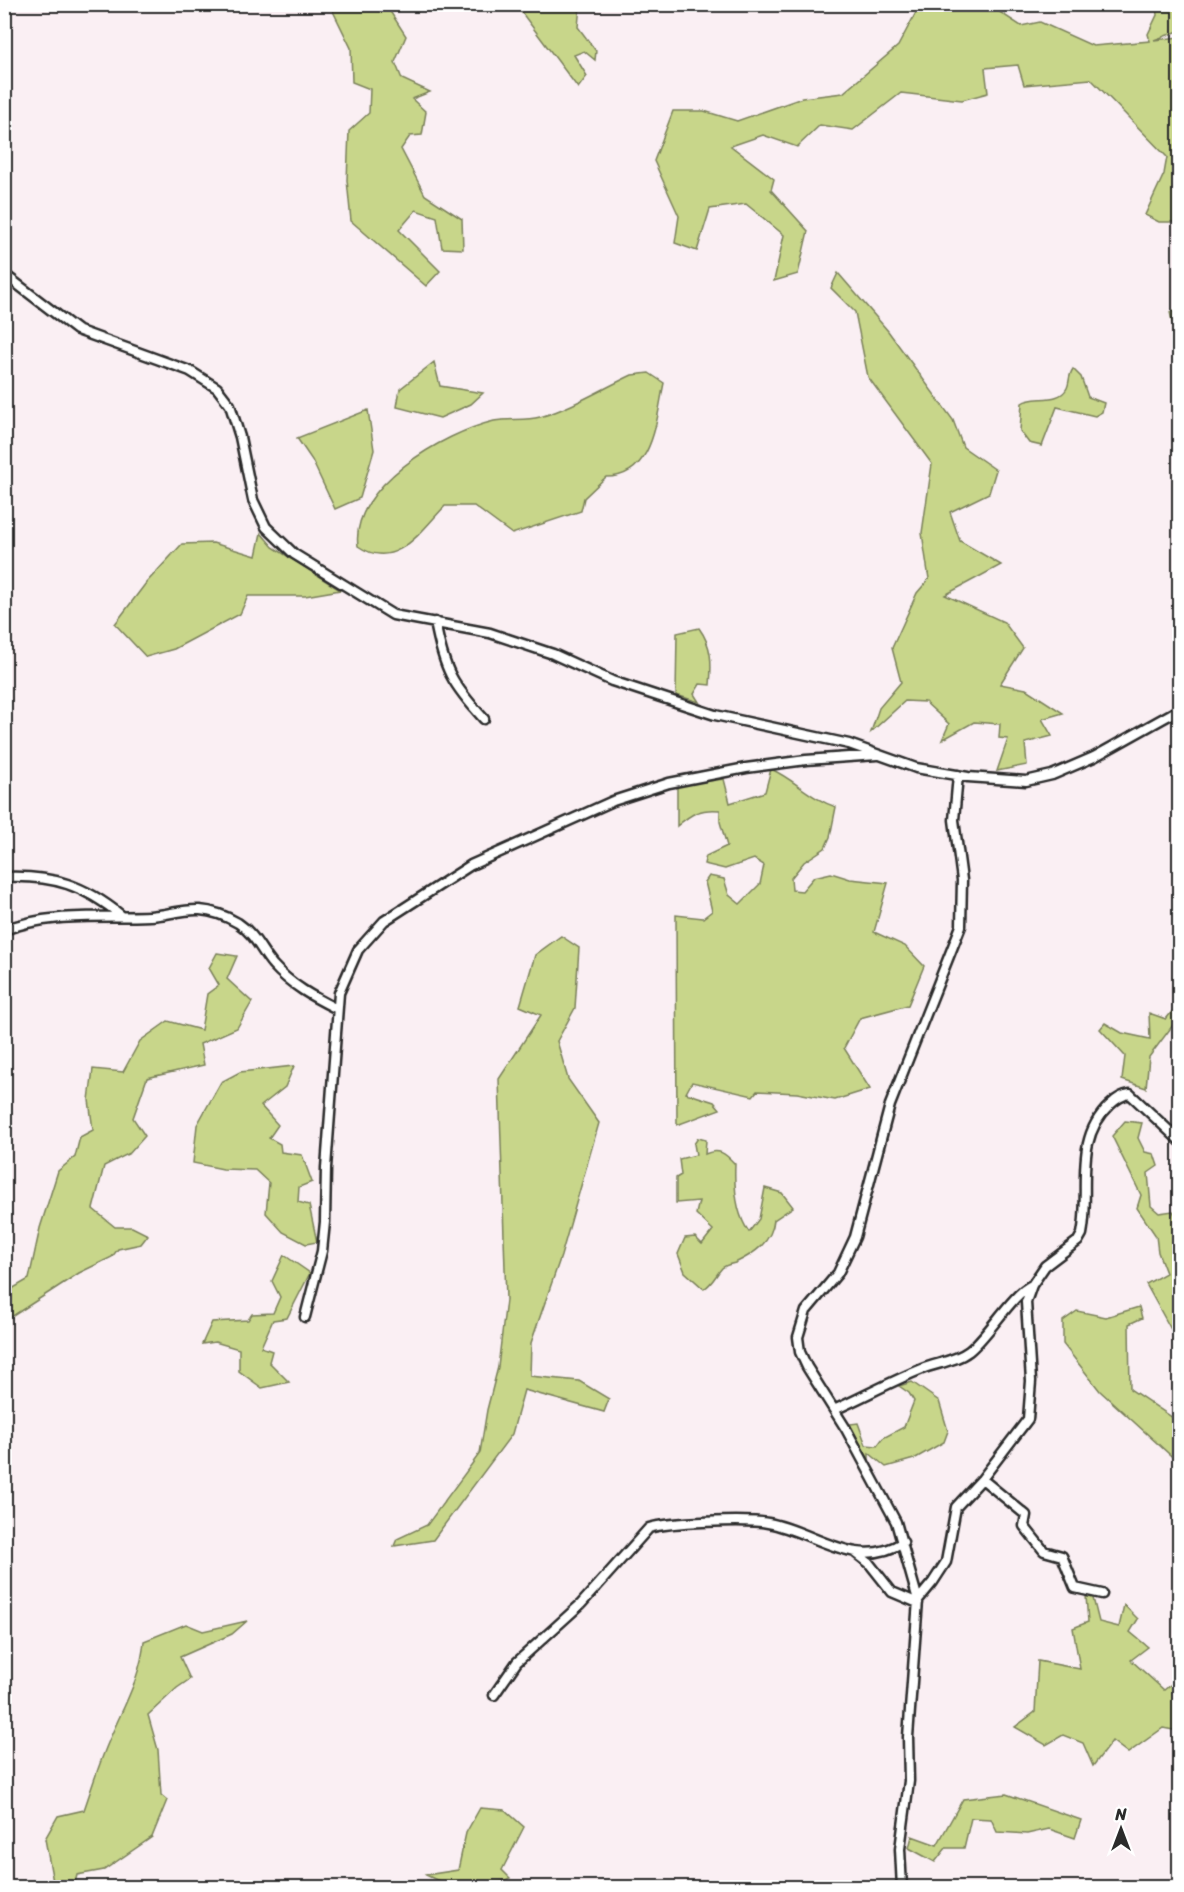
<svg xmlns="http://www.w3.org/2000/svg" width="1184" height="1892" font-family="Sriracha,sans-serif">
<style>
.green{fill:#c8d68a;stroke:#7a805a;stroke-width:1.5}
.lines{fill:none;stroke-linecap:round;stroke-linejoin:round}
.minor-casing{stroke:#2b2b2b;stroke-width:13}
.minor{stroke:#fff;stroke-width:8}
</style>
<rect width="100%" height="100%" fill="#faeff3"/>
<filter id="ink" filterUnits="userSpaceOnUse"><feTurbulence type="fractalNoise" baseFrequency=".0167" numOctaves="2"/><feDisplacementMap in="SourceGraphic" scale="12" xChannelSelector="R" yChannelSelector="G"/><feConvolveMatrix kernelMatrix="1 2 1 2 8 2 1 2 1" color-interpolation-filters="sRGB"/></filter>
<g filter="url(#ink)">
<path class="green" d="M330,5H386L406,36L395,62L402,79L430,92L412,99L426,112L422,135L410,136L401,149L425,195L462,219L463,249L442,248L437,217L416,210L399,230L440,271L426,286L351,221L347,180L349,131L369,113L370,89L352,82L351,48Z
M516,5H580L578,27L596,51L595,60L584,51L574,55L587,76L578,88Z
M920,5H989L1021,26L1040,22L1093,46L1150,41L1148,34L1157,15L1156,6L1141,5L1135,8L1132,5H1179V31L1154,40L1179,37V222H1159L1145,215L1164,174L1167,157L1091,79L1024,85L1018,65L985,68L988,93L962,100L901,93L853,130L820,125L797,147L763,135L731,146L774,179L771,190L808,231L798,274L774,281L784,235L746,204L710,209L697,251L675,243L679,216L654,161L673,111H704L737,121L802,98L843,93L898,46Z
M838,273L888,331L953,420L963,447L996,470L989,493L950,512L960,541L1001,565L945,595L1004,622L1023,648L1000,684L1026,689L1063,713L1042,719L1052,736L1025,743L1027,765L997,771L1008,739L999,738L1000,724L974,722L942,740L949,724L925,702L905,701L871,732L879,708L901,682L892,648L917,593L929,579L922,533L932,464L868,377L855,312L831,288Z
M1179,308V353L1170,312Z
M434,362L440,386L483,393L471,404L440,418L397,407L400,389Z
M1073,369L1081,377L1088,397L1104,403L1102,412L1095,416L1057,407L1042,446L1029,443L1020,431L1022,403C1034,395 1059,404 1067,388C1070,382 1068,376 1073,369Z
M649,373L664,383C656,420 654,477 606,477L584,498L581,511L512,534L474,506H445C421,531 395,572 358,546C350,487 444,433 494,421C508,418 525,421 540,417C571,408 602,389 632,375Z
M368,410L374,450L360,498L335,509L312,460L297,438Z
M261,533L273,547L340,590L305,596H248L240,614L174,649L146,657L115,624L146,583L182,544L213,543L256,556Z
M699,628C712,646 712,663 710,685L700,684L694,694L699,702L676,695L677,633Z
M771,769C795,780 811,799 836,807L830,837L825,848L804,862L791,878L792,890L802,891L814,877L831,873L850,879L888,883L874,932L905,946L924,966L908,1005L860,1018L844,1048L870,1089L835,1100L797,1093L757,1091L753,1096L692,1082L686,1093L714,1102L720,1109L677,1125L676,915L703,918L712,911L705,882L709,876L724,879L729,895L740,904L760,884L764,865L754,859L725,869L704,864L706,856L727,846L720,822V810C700,808 691,814 677,826V785L724,779L730,803L765,792Z
M561,936L579,948L575,1008L557,1041L568,1079L599,1123L561,1256L531,1343L530,1376L579,1381L609,1399L604,1412L524,1390L512,1434L433,1540L394,1546L397,1539L427,1525L480,1453L487,1410L498,1367L506,1300L499,1079L541,1015L520,1006L535,955Z
M217,953L237,956L227,979L252,1002L237,1028L200,1044L204,1065L147,1078L133,1118L145,1136L130,1153L104,1166L93,1209L115,1227H132L148,1235L141,1244L118,1249L112,1257L79,1273L5,1321V1293L29,1279L40,1228L58,1171L75,1157L80,1137L93,1130L89,1100L93,1069L123,1072L140,1041L168,1021L201,1030L207,994L219,985L209,968Z
M1179,1003V1021L1173,1025L1149,1057L1146,1088L1122,1080L1125,1056L1100,1029L1105,1023L1122,1033L1150,1039L1149,1013L1166,1019Z
M294,1066L285,1087L261,1106L278,1125L269,1138L280,1144L281,1152L302,1155L312,1182L299,1187L298,1202L309,1205L317,1242L306,1244L283,1232L266,1213L269,1183L255,1170L223,1169L193,1163L197,1125L221,1082L240,1072Z
M1125,1121L1142,1123L1138,1138L1145,1152L1154,1154L1158,1166L1148,1173L1151,1206L1159,1213L1173,1211L1179,1221V1344L1146,1284L1166,1273L1158,1252L1156,1236L1137,1208L1141,1195L1112,1136Z
M698,1138L706,1140L705,1154C719,1148 725,1153 735,1164C734,1186 736,1214 749,1232L759,1219L765,1188L782,1193L793,1207L774,1220C772,1242 754,1254 735,1263C731,1264 725,1265 722,1268C715,1276 713,1283 704,1289L685,1272L678,1254L685,1238L695,1237L702,1244L713,1230L696,1214L699,1201L676,1203V1178L681,1175L679,1159L696,1155L694,1144Z
M284,1255L310,1273L287,1318L273,1320L261,1347L272,1351L269,1362L289,1382L262,1388L239,1371V1349L215,1342L202,1344L212,1322L248,1320L252,1314L273,1313L280,1297L272,1281Z
M1139,1307L1142,1318L1129,1324L1130,1389L1179,1422V1463L1100,1391L1063,1344V1321L1077,1311L1106,1317Z
M912,1382L939,1401L948,1431L944,1442L914,1459L886,1467L869,1453V1461L850,1424L858,1423L866,1445L877,1446L883,1438L904,1427L914,1401L909,1393L899,1386Z
M1086,1596L1093,1598L1099,1622L1119,1627L1124,1605L1138,1619L1130,1632L1148,1647L1131,1660L1164,1690L1180,1677L1179,1731L1163,1728L1128,1753L1112,1741L1093,1766L1083,1743L1063,1735L1046,1745L1015,1727L1035,1712L1038,1661L1080,1669L1073,1628L1088,1622Z
M247,1621L232,1634L180,1657L190,1679L177,1688L148,1715L158,1750L161,1795L167,1800L152,1837L104,1870L77,1875L74,1887H54L45,1839L58,1816L84,1810C92,1787 99,1764 108,1743C122,1709 141,1678 144,1641L186,1624L203,1631Z
M1006,1794L1081,1820L1075,1838L1049,1829L1027,1834L997,1832L991,1819L971,1818L964,1848H946L935,1862L909,1848L912,1836L937,1845L963,1799Z
M480,1808L505,1810L524,1827L502,1870L510,1878C483,1892 452,1889 426,1875L458,1870L466,1833Z"/>
<g class="lines">
<g class="minor-casing">
<path id="minor" d="M4,274L77,330L190,371L217,388L230,405L240,437L253,500L266,527L294,554L393,615L490,633L553,654L612,681L715,715L849,744L916,768L968,777L1026,781L1052,775L1094,757L1180,709
M435,622C444,670 452,684 484,719
M4,877C54,875 84,885 122,916
M4,930C51,912 101,918 150,916C167,915 183,909 200,910C214,911 226,916 238,923C255,934 261,951 273,965C291,985 313,997 337,1009
M305,1317L322,1251L325,1222L326,1168L339,993L358,950L384,921L471,865L613,801L669,783L746,768L806,760L877,755
M834,1410C863,1397 892,1381 922,1369C937,1363 956,1361 969,1351C989,1335 1013,1293 1032,1285
M982,1479L1026,1515L1024,1526L1044,1551L1062,1556L1075,1588L1102,1594
M856,1553L869,1563L892,1592L918,1603
M918,1600L933,1582L946,1562L956,1507L982,1479L1028,1419L1031,1381L1026,1302L1032,1285L1045,1266L1078,1241L1082,1234C1091,1190 1072,1140 1110,1105C1116,1099 1122,1095 1130,1094L1180,1141
M494,1695L517,1662L581,1604L649,1528C669,1522 746,1519 768,1523C814,1531 857,1572 903,1542
M902,1888L900,1849L909,1781L908,1737L918,1600L896,1522L846,1429L807,1367L800,1352L798,1337L806,1311L838,1273L855,1237L890,1105L961,926L962,880L954,820L958,775"/>
</g>
<use href="#minor" class="minor"/>
</g>
</g>
<rect width="1184" height="1892" fill="none" stroke="#fff" stroke-width="24"/>
<rect x="12" y="12" width="1160" height="1868" fill="none" stroke="#2b2b2b" stroke-width="2" filter="url(#ink)"/>
<g transform="translate(1121 1829)" stroke="#ffffff" stroke-width="4.5" paint-order="stroke">
<path d="M0-4.5L10 22L0 15L-10 22Z" fill="#2b2b2b"/>
<text y="-9" font-size="16" font-weight="bold" text-anchor="middle" fill="#2b2b2b">N</text>
</g>
</svg>
